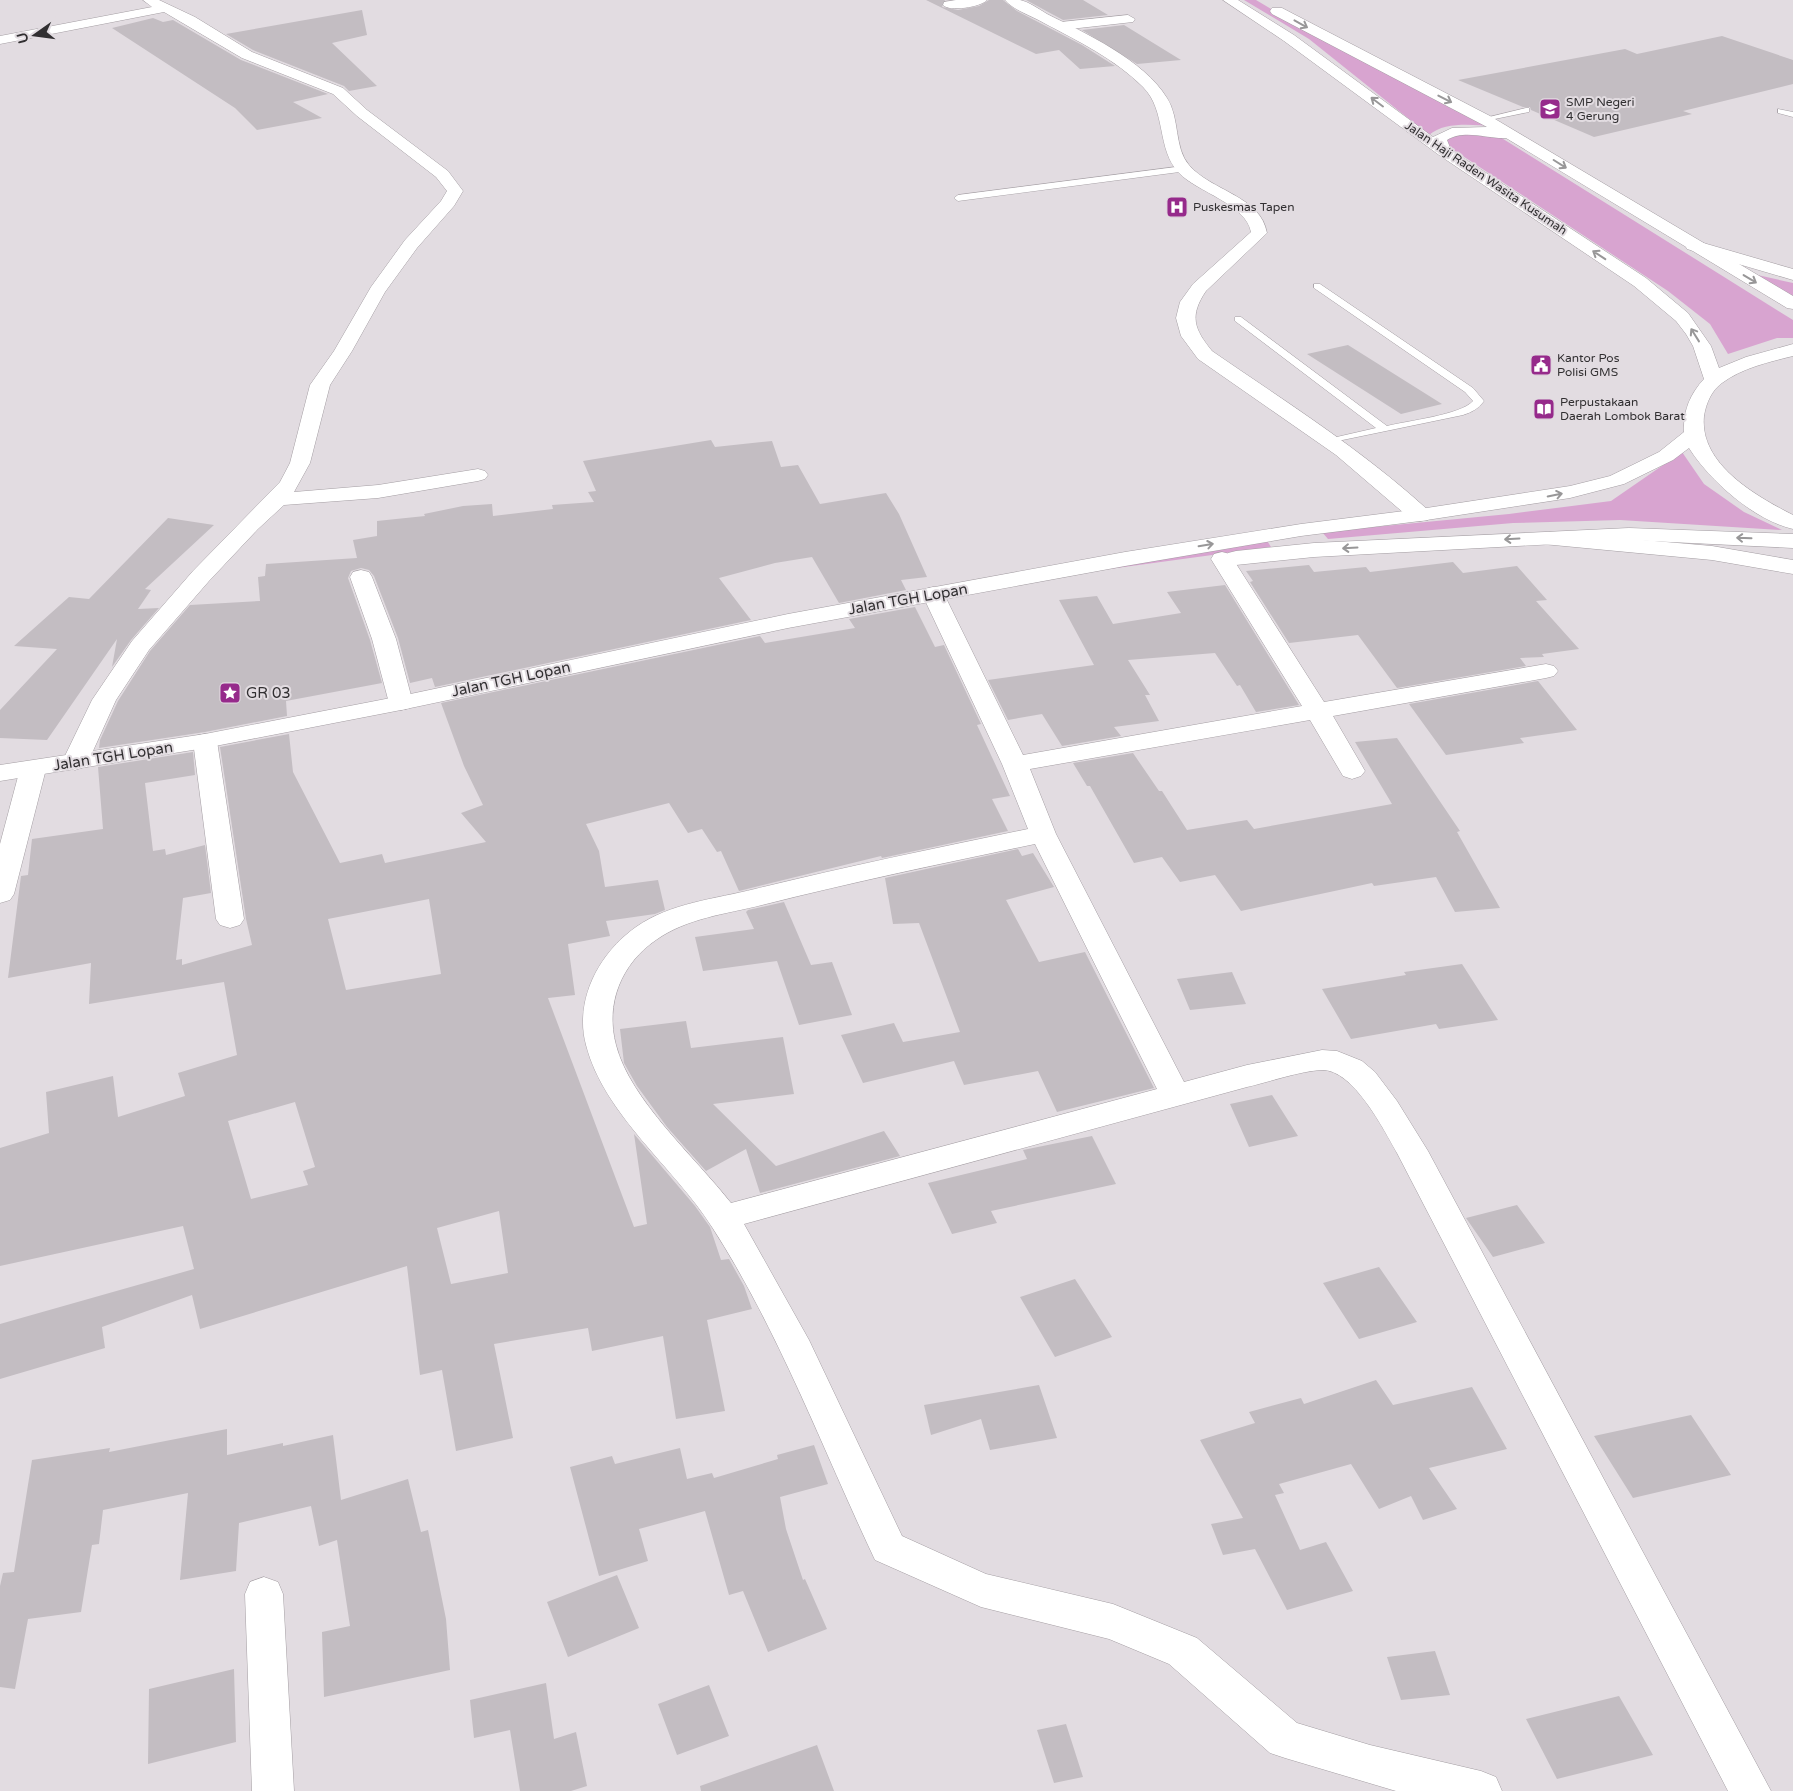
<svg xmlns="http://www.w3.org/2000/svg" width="1793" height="1791" font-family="'Varela Round',sans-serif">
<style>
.green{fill:#d8a4d0}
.building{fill:#c3bdc2;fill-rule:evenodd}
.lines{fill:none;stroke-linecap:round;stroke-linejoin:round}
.lane-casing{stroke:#a49ea3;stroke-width:1}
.street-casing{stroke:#a49ea3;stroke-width:1}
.secondary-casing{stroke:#a49ea3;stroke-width:1}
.highway-casing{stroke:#a49ea3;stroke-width:1}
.lane{fill:#fff;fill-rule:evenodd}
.street{fill:#fff;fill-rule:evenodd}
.secondary{fill:#fff;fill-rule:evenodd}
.highway{fill:#fff;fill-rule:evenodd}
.oneway{stroke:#989798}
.labels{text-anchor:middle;stroke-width:4;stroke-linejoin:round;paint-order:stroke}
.far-poi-label{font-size:12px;fill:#312f31;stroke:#e2dce1;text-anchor:start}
.far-street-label{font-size:12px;fill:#312f31;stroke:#e2dce1}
.street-label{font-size:15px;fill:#312f31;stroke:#e2dce1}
.poi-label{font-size:15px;fill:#312f31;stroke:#e2dce1;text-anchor:start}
</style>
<rect width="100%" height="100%" fill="#e2dce1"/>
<path class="green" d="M1244,0H1256L1321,39L1493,126C1473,125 1445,121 1429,135L1309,39Z
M1473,132L1500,137L1793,320V338H1777L1728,354L1710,324L1668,291L1443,143L1450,135Z
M1753,274L1793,283V301Z
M1682,452L1704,484L1744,512L1782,530L1620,520L1513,523L1328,539L1322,532L1509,514L1611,501Z
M1266,539L1271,547L1102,570Z"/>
<path class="building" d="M926,0H945L942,7L958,10L979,6L989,0H1003L1017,11L1082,45L1115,66L1080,69L1059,50L1036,54Z
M1026,0H1083L1108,15L1063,20Z
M362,10L367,35L332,43L377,86L349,91L344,86L253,50L226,34Z
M153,18L163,22L173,20L241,60L328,94L293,102L322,118L257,130L235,108L112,28Z
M1124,25L1181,60L1137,64L1082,30Z
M1722,36L1793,60V84L1683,111L1692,114L1594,137L1531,110L1530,107H1523L1458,80L1625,49L1637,54Z
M1348,345L1442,404L1401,414L1307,354Z
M711,440L715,447L772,441L781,467L798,465L820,504L886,493L899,514L927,577L901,580L906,590L839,603L812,557L775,563L719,578L751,620L435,687L432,678L410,683L398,638L374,576L369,570L361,568L351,571L348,578L370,640L382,683L286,701L287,716L205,732L99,748L100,740L118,701L150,651L190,605L260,601L258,577L265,576L266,564L357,558L353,540L377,536V521L425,516L424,514L463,506L492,504L493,516L553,509L552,505L594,502L588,492L596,491L583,461Z
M168,518L214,525L145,589L151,590L138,609L159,608L131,640L112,667L117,639L47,740L0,738V710L57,649L14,646L69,597L89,599Z
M1453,562L1463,573L1517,566L1547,600L1536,601L1579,649L1542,654L1544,657L1520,658L1526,666L1397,688L1358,635L1289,643L1250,582L1253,581L1246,571L1309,565L1314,572L1366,567L1370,572Z
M1225,585L1299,705L1256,712L1240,685L1237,686L1215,653L1128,660L1150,695H1145L1159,721L1114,727L1121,736L1062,746L1042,714L1008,720L988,680L1094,665L1059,600L1097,596L1113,624L1181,613L1167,592Z
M915,607L935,647L944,645L981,724L977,725L1010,796L992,799L1008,831L882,858L881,856L739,891L721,851L717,852L702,829L688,833L669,803L586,824L599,851L605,887L658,880L665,910L655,914L606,921L610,936L568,944L575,995L548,998L634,1227L647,1224L634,1134L695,1206L710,1227L721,1260L729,1259L744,1286L752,1309L707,1320L725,1411L676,1419L663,1336L592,1351L588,1328L494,1344L513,1438L456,1451L442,1370L420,1375L407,1266L200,1329L192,1295L102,1327L105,1348L0,1379V1324L194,1269L183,1226L0,1266V1148L49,1133L46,1092L113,1076L118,1117L185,1096L178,1073L237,1055L224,982L89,1004L91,963L8,978L21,876L28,875L32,839L103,829L98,767L193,752L195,775L145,783L153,851L165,849L166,855L205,845L211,893L183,898L176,960L182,959V965L252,945L246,919L220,747L289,734L293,772L340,863L382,854L385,863L486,842L461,813L483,805L464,766L441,703L760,636L765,643L855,628L849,619ZM429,899L441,974L346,990L328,919ZM295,1102L315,1167L303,1171L308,1185L251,1199L228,1121ZM499,1211L508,1273L451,1284L437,1228Z
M1538,681L1577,730L1520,738L1524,743L1446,755L1409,704Z
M1397,738L1460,831L1457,832L1500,908L1455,912L1436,877L1374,886L1372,883L1241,911L1215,875L1180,882L1162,857L1134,863L1090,786H1087L1073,763L1133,753L1159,791H1162L1187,830L1247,820L1254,829L1392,804L1355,742Z
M1018,849L1022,856L1033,853L1054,887L1006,900L1039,962L1085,952L1154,1088L1057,1112L1038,1071L964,1085L954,1061L863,1083L841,1035L894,1023L903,1042L960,1032L919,923L893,924L885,878Z
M784,902L811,965L832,962L852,1015L799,1025L777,961L703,971L695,937L754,929L746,912L748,910Z
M1462,964L1498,1020L1439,1029L1436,1024L1351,1039L1322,989L1406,975L1404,972Z
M1232,972L1246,1004L1190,1010L1177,979Z
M686,1021L691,1048L783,1037L794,1094L713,1104L776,1166L884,1131L900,1156L760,1193L746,1149L706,1171L667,1127L637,1086L624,1063L620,1029Z
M1272,1095L1298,1136L1249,1147L1230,1104Z
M1092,1136L1116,1184L991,1211L997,1223L952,1234L928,1183L1027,1159L1023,1150Z
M1517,1205L1545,1243L1493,1257L1466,1218Z
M1379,1267L1417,1322L1359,1339L1323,1283Z
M1075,1279L1112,1337L1055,1357L1020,1297Z
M1376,1380L1393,1405L1472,1387L1507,1449L1429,1468L1457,1509L1423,1520L1411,1496L1379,1509L1351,1464L1279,1484L1284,1493L1275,1495L1300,1550L1326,1542L1353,1591L1287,1610L1255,1549L1223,1555L1211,1524L1243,1518L1200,1440L1255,1423L1249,1412L1301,1398L1304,1404Z
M1039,1385L1057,1438L990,1450L981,1419L931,1435L924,1405Z
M1691,1415L1731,1475L1633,1498L1594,1436Z
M227,1429V1455L283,1443V1446L333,1435L341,1500L408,1479L421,1532L428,1530L446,1619L450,1670L324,1697L322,1632L350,1626L337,1540L319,1546L311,1506L239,1523L236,1571L180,1580L188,1493L103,1510L99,1544L92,1545L81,1612L28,1619L15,1689L0,1687V1586L3,1573L14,1572L32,1460L110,1448L109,1452Z
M814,1445L828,1484L780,1497L786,1529L803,1580L805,1579L827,1629L768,1652L743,1591L729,1595L705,1511L639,1529L648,1561L599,1576L570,1467L612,1456L615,1464L680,1448L687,1479L712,1473L714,1478L778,1459L777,1455Z
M617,1575L639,1628L568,1657L547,1602Z
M1435,1651L1450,1695L1401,1700L1387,1657Z
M234,1669L236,1742L148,1764L149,1689Z
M546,1683L554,1739L576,1732L587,1786L571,1791H520L510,1730L474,1738L470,1700Z
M709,1685L729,1736L677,1755L658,1704Z
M1619,1696L1653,1755L1557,1779L1526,1719Z
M1066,1724L1083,1777L1054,1783L1037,1730Z
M817,1745L834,1791H701L700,1786Z"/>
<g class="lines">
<g class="lane-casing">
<path id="lane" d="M1526,108H1529V112L1485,121L1481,119Z
M1778,109L1793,112V117L1778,113Z
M1184,166L1188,169L1187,171L958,201L954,198L958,195Z
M1314,284H1320L1473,388L1484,401C1478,409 1472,412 1463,415L1328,443V439L1376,428L1235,321V317H1241L1387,426C1406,421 1461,415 1473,401L1465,392L1314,288Z"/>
</g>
<g class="street-casing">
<path id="street" d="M143,0H159L195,17L252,52L343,88L367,110L448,171L463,191L454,206L417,248L385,292L352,351L330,385L310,463L294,492L378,485L478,469L485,471L488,475L485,479L478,481L378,498L284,505L258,529L209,581L149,650L116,700L88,762L84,767L75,770L66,767L62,762L92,700L132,641L193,571L280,482L290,463L310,385L334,351L371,287L405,240L441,201L447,191L436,177L357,116L333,94L242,58L164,12L0,44V36L152,7Z
M956,0H987C981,7 949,12 943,5L944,2Z
M1128,15L1135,19L1133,22L1061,30L1054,26L1061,22Z
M1551,532L1712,546L1793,560V574L1712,560L1543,544L1540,539L1543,534Z
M1222,552L1230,554L1233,559L1324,702L1546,664L1554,666L1558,671L1554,676L1546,678L1333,716L1365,771L1361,776L1352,779L1343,776L1310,720L1030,769L1056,834L1184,1082L1247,1065L1322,1050L1337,1051L1362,1061L1375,1072L1397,1101L1428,1151L1771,1791H1728L1397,1153C1384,1130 1353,1069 1322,1070C1300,1071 1269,1082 1247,1087L744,1224L809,1340L902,1536L986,1574L1113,1604L1197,1638L1297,1723L1370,1745L1481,1771L1496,1777L1502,1791H1396L1285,1758L1270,1753L1169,1664L1109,1639L981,1607L875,1560C822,1448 779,1331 712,1227C675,1168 604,1115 586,1045C574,1000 599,953 636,927C670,903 715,899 755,889C845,867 936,848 1028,829L1002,764L922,594L925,589L933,587L941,589L944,594L1023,755L1302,706L1211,559L1214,554ZM1035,844L1157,1089L731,1203C696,1158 630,1100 616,1045C605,1004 621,964 656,940C687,918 726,914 762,905C853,882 944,863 1035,844Z
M361,570L369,572L372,577L396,639L413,703L410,708L401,710L392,708L389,703L372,639L350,577L353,572Z
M205,734L214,736L217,741L244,919L240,925L230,928L220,925L216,919L193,741L196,736Z
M33,761L42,764L46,769L14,894L10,900L0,903V844L20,769L24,764Z
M264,1577L278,1582L283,1594L294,1791H252L245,1594L250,1582Z"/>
</g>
<g class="secondary-casing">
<path id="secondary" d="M1005,0C1009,0 1015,0 1020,0C1029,2 1039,9 1047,14C1085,33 1144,60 1167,98C1180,118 1174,148 1189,165C1211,191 1261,196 1267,233L1206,291C1189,316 1194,329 1212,351C1286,402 1361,449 1428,510L1431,515L1428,520L1420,521L1412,520L1336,455L1198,359L1181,336L1176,318L1180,302L1193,284L1251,232C1246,204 1197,192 1179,173C1156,149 1167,111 1143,87C1115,59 1078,41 1044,23C1032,16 1013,10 1005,0Z
M1693,240L1793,269V280L1687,249L1685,245L1687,241Z"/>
</g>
<g class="highway-casing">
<path id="highway" d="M1223,0H1238L1294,35L1433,137L1452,128L1487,127L1272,14L1270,11L1272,8H1282L1490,116L1793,296V309L1787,308L1506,138C1487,139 1465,129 1447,140L1451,150L1646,278L1688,313L1711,346L1719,368L1746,357L1793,344V356C1769,362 1742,368 1722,383C1712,390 1706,403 1704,416C1699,464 1756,496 1793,515V529C1754,520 1710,481 1689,448L1673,460L1624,484L1570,498L1420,521L1301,536L1125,566L788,628L401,710L205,748L0,781V765L205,734L401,696L788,614L1125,552L1301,524L1420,509L1570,486L1610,476L1659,452L1684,432C1683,411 1690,394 1704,379L1693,346L1686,334L1676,321L1634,286L1439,155L1284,41Z
M1629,528L1793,534V548L1629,540L1314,557L1236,565L1228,563L1225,558L1228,553L1236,551L1314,543Z"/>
</g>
<use href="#lane" class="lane"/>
<use href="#street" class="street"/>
<use href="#secondary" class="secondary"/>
<use href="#highway" class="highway"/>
</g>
<defs><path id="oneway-shaft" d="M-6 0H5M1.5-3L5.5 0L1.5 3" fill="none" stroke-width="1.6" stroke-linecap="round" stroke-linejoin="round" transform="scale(1.25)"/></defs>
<g class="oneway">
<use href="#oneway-shaft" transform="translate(1301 24) rotate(29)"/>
<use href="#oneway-shaft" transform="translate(1445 99) rotate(27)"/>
<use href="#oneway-shaft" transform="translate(1377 102) rotate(-143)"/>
<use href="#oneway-shaft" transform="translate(1560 164) rotate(32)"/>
<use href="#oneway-shaft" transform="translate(1599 255) rotate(-147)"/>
<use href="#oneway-shaft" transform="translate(1750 279) rotate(31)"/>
<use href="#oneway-shaft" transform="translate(1695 335) rotate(-122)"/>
<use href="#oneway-shaft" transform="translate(1555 495) rotate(-11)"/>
<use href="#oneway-shaft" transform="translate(1744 538) rotate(-178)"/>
<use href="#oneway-shaft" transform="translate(1512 539) rotate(177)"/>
<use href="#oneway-shaft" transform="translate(1206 545) rotate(-9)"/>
<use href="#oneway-shaft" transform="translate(1350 548) rotate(177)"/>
</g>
<defs>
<g id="school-square" transform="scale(1.125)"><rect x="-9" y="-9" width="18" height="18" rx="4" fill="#962a8b" stroke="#e2dce1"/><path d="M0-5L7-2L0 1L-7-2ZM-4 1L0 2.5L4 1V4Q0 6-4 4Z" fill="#fff"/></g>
<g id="hospital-square" transform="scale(1.125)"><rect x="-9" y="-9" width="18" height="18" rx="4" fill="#962a8b" stroke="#e2dce1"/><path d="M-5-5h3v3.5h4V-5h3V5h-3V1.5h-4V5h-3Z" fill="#fff"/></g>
<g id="civic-square" transform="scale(1.125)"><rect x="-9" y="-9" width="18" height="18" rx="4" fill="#962a8b" stroke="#e2dce1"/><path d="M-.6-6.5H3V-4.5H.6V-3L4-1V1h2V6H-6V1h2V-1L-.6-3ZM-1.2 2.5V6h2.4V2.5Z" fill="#fff"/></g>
<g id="library-square" transform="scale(1.125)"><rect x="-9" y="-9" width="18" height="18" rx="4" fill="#962a8b" stroke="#e2dce1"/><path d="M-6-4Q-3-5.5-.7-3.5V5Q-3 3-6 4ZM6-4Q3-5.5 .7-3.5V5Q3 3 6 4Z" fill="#fff"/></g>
<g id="sight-square" transform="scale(1.125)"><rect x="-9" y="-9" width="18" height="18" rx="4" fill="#962a8b" stroke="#e2dce1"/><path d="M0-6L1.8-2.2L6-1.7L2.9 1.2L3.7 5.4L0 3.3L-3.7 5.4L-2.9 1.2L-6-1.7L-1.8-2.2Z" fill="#fff"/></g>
</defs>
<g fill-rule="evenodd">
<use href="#school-square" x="1550" y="109"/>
<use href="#hospital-square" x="1177" y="207"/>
<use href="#civic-square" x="1541" y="365"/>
<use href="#library-square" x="1544" y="409"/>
<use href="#sight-square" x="230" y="693"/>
</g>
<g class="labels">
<g class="far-poi-label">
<text x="1566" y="106">SMP Negeri<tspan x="1566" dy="14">4 Gerung</tspan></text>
<text x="1193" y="211">Puskesmas Tapen</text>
<text x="1557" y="362">Kantor Pos<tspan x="1557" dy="14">Polisi GMS</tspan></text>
<text x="1560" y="406">Perpustakaan<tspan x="1560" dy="14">Daerah Lombok Barat</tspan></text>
</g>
<g class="far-street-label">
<text transform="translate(1486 178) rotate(34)" y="4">Jalan Haji Raden Wasita Kusumah</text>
</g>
<g class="street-label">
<text transform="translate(908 599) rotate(-10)" y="5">Jalan TGH Lopan</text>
<text transform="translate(511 679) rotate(-12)" y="5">Jalan TGH Lopan</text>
<text transform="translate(113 756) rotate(-9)" y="5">Jalan TGH Lopan</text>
</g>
<g class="poi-label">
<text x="246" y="698">GR 03</text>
</g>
</g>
<g transform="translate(35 35) rotate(256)" stroke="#e2dce1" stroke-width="4" paint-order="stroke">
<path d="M0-4L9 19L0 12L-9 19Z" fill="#312f31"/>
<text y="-8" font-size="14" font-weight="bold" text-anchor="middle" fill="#312f31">U</text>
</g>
</svg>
